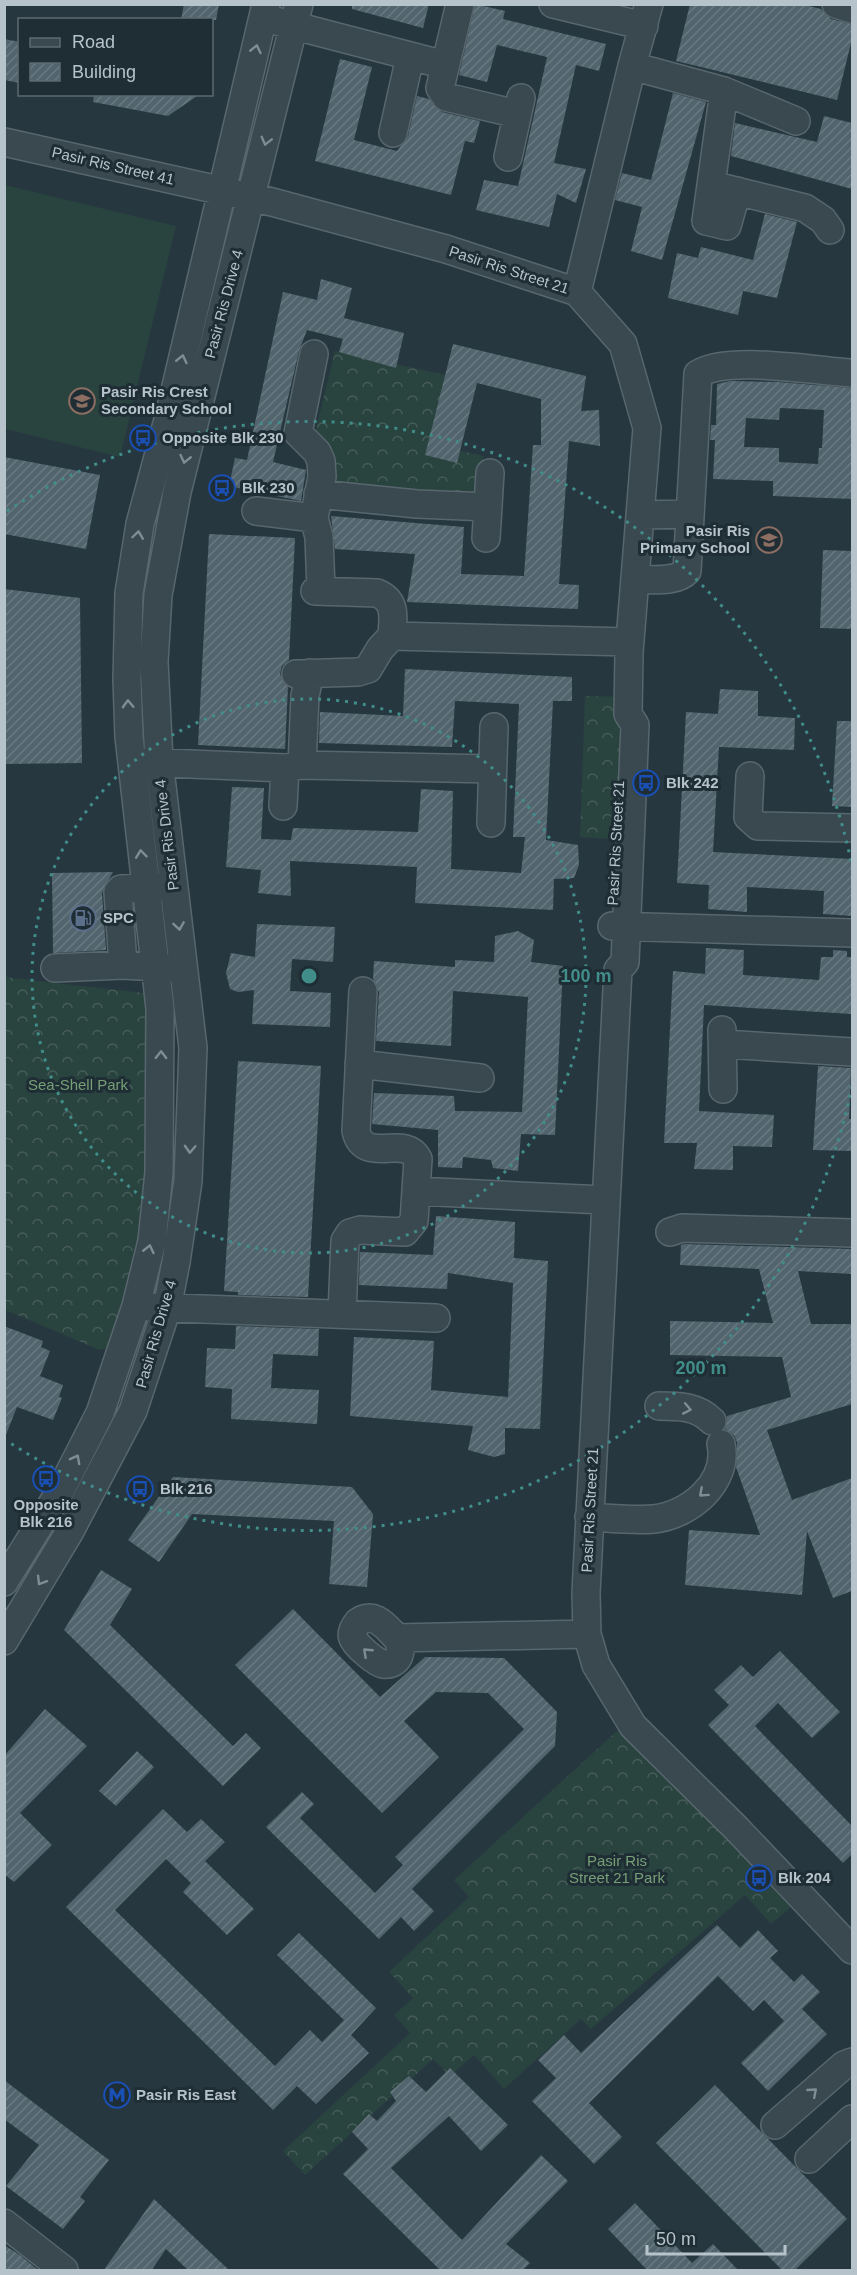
<svg xmlns="http://www.w3.org/2000/svg" width="857" height="2275" font-family="Arial,sans-serif">
<style>
.forest{fill:url(#forest-crowns)}
.pitch{fill:#29433f}
.building{fill:url(#building-hatch);fill-rule:evenodd}
.lines{fill:none;stroke-linecap:round;stroke-linejoin:round}
.minor-casing{stroke:#58666d;stroke-width:30}
.minor{stroke:#3a4850;stroke-width:27}
.oneway{stroke:#7f8c93}
.ring{fill:none;stroke:#418d8a;stroke-width:3;stroke-dasharray:3 6}
.labels{text-anchor:middle;stroke-width:6;stroke-linejoin:round;paint-order:stroke}
.street-label{font-size:15px;fill:#b7c3ca;stroke:#1f2d35}
.poi-label{font-size:15px;font-weight:bold;fill:#b7c3ca;stroke:#1f2d35;text-anchor:start}
.park-label{font-size:15px;fill:#769f76;stroke:#1f2d35}
.centre{fill:#418d8a;stroke:#1f2d35;stroke-width:3}
.ring-label{font-size:18px;text-anchor:middle;font-weight:bold;fill:#418d8a;stroke:#1f2d35;stroke-width:6;stroke-linejoin:round;paint-order:stroke}
</style>
<defs>
<pattern id="forest-crowns" width="20" height="18" patternUnits="userSpaceOnUse" patternTransform="scale(1.5)"><rect width="20" height="18" fill="#29433f"/><path d="M2 6a3 3 0 1 1 6 0M12 15a3 3 0 1 1 6 0" fill="none" stroke="#465c59"/></pattern>
<pattern id="building-hatch" width="6" height="6" patternUnits="userSpaceOnUse" patternTransform="scale(1.5)"><rect width="6" height="6" fill="#52646d"/><path d="M-1 1l2-2M0 6l6-6M5 7l2-2" fill="none" stroke="#697980"/></pattern>
</defs>
<rect width="100%" height="100%" fill="#263740"/>
<path class="forest" d="M335,351L460,378L444,447L483,456L484,503L333,498L336,468L316,438V429Z
M585,696L626,697L622,840L580,837Z
M4,977L153,994L146,1219L118,1346L100,1350L5,1310Z
M628,1721L791,1907L771,1924L745,1895L591,2029L581,2019L504,2089L474,2055L450,2076L433,2059L305,2175L283,2151L410,2033L394,2015L413,1998L389,1972L469,1897L454,1880Z"/>
<path class="pitch" d="M5,185L176,226L120,457L5,429Z"/>
<path class="building" d="M184,4H219L216,20H181Z
M352,4H429L423,28L352,9Z
M475,4L505,11L503,19L606,44L599,71L576,65L554,163L586,169L576,203L557,194L549,227L476,210L484,180L518,186L547,57L497,45L487,82L459,75Z
M690,4H801L821,9L831,19L852,24V39L837,100L676,61Z
M4,39L20,42V83L4,80Z
M340,59L372,67L354,140L397,151L408,136L417,96L429,99L442,112L480,121L474,143L465,141L451,195L315,161Z
M673,93L706,102L662,260L631,251L642,207L615,200L622,173L651,180Z
M94,94H200L168,116L93,102Z
M824,116L852,123V189L731,156L735,123L817,142Z
M765,214L797,222L777,298L743,291L738,315L668,298L677,253L698,258L701,247L753,260Z
M321,279L352,288L344,318L404,333L396,368L339,352L343,339L307,330L299,351L273,462L306,470L301,501L229,486L235,458L247,460L283,292L317,300Z
M453,344L586,376L581,411L599,410L600,446L569,441L559,584L579,585L578,609L407,602L415,554L335,549L331,516L464,527L461,574L524,576L533,445H541V399L477,383L457,463L425,455Z
M730,381L778,382L852,388V499L773,496V481L713,479L715,440H710L711,425H716L717,384ZM780,408L824,410L822,448H819L818,464L779,462V448L744,447L746,418L779,420Z
M4,457L100,475L86,549L4,534Z
M209,534L295,538L289,660L282,666L280,674L288,687L285,749L198,745Z
M823,550L852,551V629L820,628Z
M4,589L80,598L82,763L4,764Z
M405,669L572,677V701H553L546,840L578,845L579,865L574,878L554,879L553,910L415,903L417,867L290,861L291,896L258,893L261,870L226,867L232,787L264,788L261,839L291,840L293,828L418,832L421,789L453,791L451,869L521,873L525,837H513L519,704L455,701L452,747L319,743L320,712L403,716Z
M720,689L758,691V716L795,718L794,750L719,747L713,852L852,859V916L823,914L824,891L787,889L747,887V912L708,909L709,885L677,883L686,712L718,714Z
M837,721H852V807L832,806Z
M113,872L102,893L106,950L53,953L52,873Z
M257,924L335,927L333,962L292,959L290,991L331,993L330,1027L252,1024L254,990L238,992L230,989L226,973L231,953L255,957Z
M518,931L534,940L531,962L563,966L555,1135L521,1134L518,1171L493,1168L491,1160L463,1157L462,1168L438,1167V1130L372,1124L374,1093L454,1096L455,1111L522,1112L528,997L453,991L451,1046L376,1041L379,992L373,979L374,961L455,967V960L494,962L495,936Z
M706,948L744,950L743,975L819,980L821,957H833V950L847,951V957H852V1014L704,1005L699,1111L774,1115L772,1147L733,1146V1170L694,1169L697,1143H664L673,971L705,974Z
M238,1061L321,1066L308,1297L238,1295V1292L224,1291Z
M818,1066L851,1068L849,1119H852V1151L813,1150Z
M436,1216L515,1222L514,1258L548,1261L540,1429L505,1428V1454L494,1457L468,1450L473,1426L350,1416L354,1337L434,1341L431,1390L508,1397L513,1283L448,1273L447,1289L359,1285L360,1252L433,1255Z
M684,1244L852,1249V1274L798,1271L811,1324H852V1404L767,1430L792,1500L852,1478V1591L833,1598L807,1531L802,1595L685,1585L689,1530L760,1535L736,1467L737,1442L734,1435L725,1429L727,1416L791,1397L782,1357L670,1355V1321L773,1323L759,1269L680,1265L681,1245Z
M4,1326L43,1341L41,1347L50,1351L40,1376L63,1385L59,1397L62,1398L53,1420L17,1407L5,1437Z
M236,1326L319,1329L318,1356L273,1354L271,1388L319,1390L317,1424L231,1419L232,1389L205,1387L207,1348L235,1349Z
M173,1477L352,1487L373,1514L367,1587L329,1584L334,1521L192,1514L159,1562L128,1540Z
M101,1570L132,1589L110,1625L233,1746L246,1733L261,1748L223,1786L64,1630Z
M293,1609L380,1697L425,1657L504,1658L557,1712L555,1746L412,1889L434,1911L414,1931L401,1917L379,1939L266,1827L302,1792L314,1804L300,1818L375,1893L403,1865L395,1857L524,1729L488,1693L436,1692L404,1721L439,1757L382,1813L235,1665Z
M780,1651L840,1712L812,1738L778,1703L755,1726L852,1826V1854L843,1863L708,1725L729,1705L714,1690L741,1665L753,1677Z
M45,1709L87,1746L20,1813L52,1845L14,1882L4,1874V1756Z
M137,1751L154,1767L116,1806L99,1791Z
M163,1809L187,1832L201,1819L225,1842L205,1861L254,1909L227,1935L183,1892L191,1883L166,1859L115,1910L275,2066L310,2030L322,2042L344,2020L277,1955L299,1933L376,2008L351,2035L369,2053L316,2104L297,2086L273,2110L66,1907Z
M717,1925L740,1948L758,1930L778,1951L770,1958L794,1982L802,1974L820,1992L802,2009L827,2034L768,2091L741,2063L784,2021L764,2000L753,2011L718,1976L589,2103L622,2137L594,2164L532,2101L556,2078L538,2060L564,2035L581,2053Z
M450,2068L508,2125L481,2151L449,2116L391,2168L462,2240L541,2155L568,2181L506,2244L530,2263L522,2271H441L343,2174L368,2149L352,2132L369,2114L377,2121L396,2101L390,2092L409,2076L426,2092Z
M4,2080L109,2160L80,2197L85,2201L63,2229L6,2186L39,2145L4,2119Z
M715,2085L847,2219L794,2271H783L656,2143Z
M154,2199L230,2271H189L166,2249L151,2271H103Z
M635,2203L692,2263L713,2244L739,2271H648L608,2229Z
M4,2245L20,2255L39,2271H4Z"/>
<g class="lines">
<g class="minor-casing">
<path id="minor" d="M460,4L440,88L446,97L517,114
M553,4L644,26
M836,4L852,9
M276,21L445,65
M632,66L724,91L796,121
M724,91L706,221L727,226L737,191
M393,133L410,57
M4,142L272,202L446,249L577,292L623,344L647,428L629,653L628,714L635,725L625,962L618,970L586,1593L587,1634L596,1665L633,1726L737,1829L852,1950
M508,157L521,98
M720,187L805,208L823,220L830,230
M577,292L632,66L649,4
M314,354L298,433L317,452L321,461L322,477L314,518L319,537L321,590
M318,494L417,504L488,507
M256,511L314,518
M640,515L689,514
M486,538L490,473
M635,580C651,579 676,583 687,571L698,374C729,355 814,371 852,373
M392,636L630,642
M296,674L358,672L368,669L380,649L392,636C393,618 397,601 377,593L315,591
M142,762L285,768L302,765L492,769
M302,765L305,696L310,673
M750,776L748,817L758,826L852,828
M283,806L285,768
M491,823L494,727
M612,926L852,933
M123,965L118,892L121,889L162,887
M55,968L123,965L175,968
M722,1030L723,1089
M723,1044L852,1052
M359,1064L480,1078
M416,1191L604,1200
M670,1232L682,1228L852,1233
M149,1307L436,1318
M342,1314L345,1241L350,1233L360,1230L405,1232L414,1221L418,1159C405,1133 364,1166 356,1131L363,991
M659,1406C679,1406 697,1406 712,1421
M589,1517C610,1518 634,1521 654,1519C690,1515 729,1482 721,1444
M4,1582L59,1493L100,1413L136,1306L152,1241L159,1172L160,1008L129,737L127,680L129,593L140,524L169,416L266,4
M397,1638C404,1650 399,1666 383,1664C375,1662 358,1647 354,1640C350,1634 354,1627 358,1622C375,1611 385,1626 397,1638L587,1634
M4,1641L70,1531L133,1411L167,1308L176,1262L188,1181L193,1048L159,761L154,662L158,595L177,492L299,4
M775,2125L844,2065L852,2062
M809,2159L852,2119
M4,2223L64,2270"/>
</g>
<use href="#minor" class="minor"/>
</g>
<defs><path id="oneway-chevron" d="M-2-3.5L2.5 0L-2 3.5" fill="none" stroke-width="1.6" stroke-linecap="round" stroke-linejoin="round" transform="scale(1.5)"/></defs>
<g class="oneway">
<use href="#oneway-chevron" transform="translate(256 49) rotate(-77)"/>
<use href="#oneway-chevron" transform="translate(266 141) rotate(104)"/>
<use href="#oneway-chevron" transform="translate(182 359) rotate(-77)"/>
<use href="#oneway-chevron" transform="translate(185 459) rotate(103)"/>
<use href="#oneway-chevron" transform="translate(138 535) rotate(-82)"/>
<use href="#oneway-chevron" transform="translate(128 704) rotate(-92)"/>
<use href="#oneway-chevron" transform="translate(141 854) rotate(-97)"/>
<use href="#oneway-chevron" transform="translate(179 926) rotate(81)"/>
<use href="#oneway-chevron" transform="translate(161 1055) rotate(-89)"/>
<use href="#oneway-chevron" transform="translate(190 1149) rotate(93)"/>
<use href="#oneway-chevron" transform="translate(149 1249) rotate(-77)"/>
<use href="#oneway-chevron" transform="translate(687 1409) rotate(11)"/>
<use href="#oneway-chevron" transform="translate(76 1459) rotate(-62)"/>
<use href="#oneway-chevron" transform="translate(703 1493) rotate(138)"/>
<use href="#oneway-chevron" transform="translate(41 1581) rotate(121)"/>
<use href="#oneway-chevron" transform="translate(367 1652) rotate(-137)"/>
<use href="#oneway-chevron" transform="translate(813 2092) rotate(-41)"/>
</g>
<g class="ring">
<circle cx="309" cy="976" r="277"/>
<path d="M852 1086A554 554 0 0 1 7 1441M7 511A554 554 0 0 1 852 866"/>
</g>
<defs>
<g id="school-ring" transform="scale(1.35)"><circle r="9.5" fill="#1f2d35" stroke="#8d6e63" stroke-width="1.5"/><path d="M0-5L7-2L0 1L-7-2ZM-4 1L0 2.5L4 1V4Q0 6-4 4Z" fill="#8d6e63"/></g>
<g id="bus-ring" transform="scale(1.35)"><circle r="9.5" fill="#1f2d35" stroke="#1a4fb4" stroke-width="1.5"/><path d="M-5-6H5V4H4V6H2V4H-2V6H-4V4H-5ZM-3.5-4V0h7V-4ZM-3.5 1.2v1.5H-2V1.2ZM2 1.2v1.5H3.5V1.2Z" fill="#1a4fb4"/></g>
<g id="fuel-ring" transform="scale(1.35)"><circle r="9.5" fill="#1f2d35" stroke="#5c6f8a" stroke-width="1.5"/><path d="M-5.5-6h7V0h2V4h1.3V-2.5L3-4.5l.8-.8L6-3V5H2.5V1h-1V6h-7ZM-4.2-4.7v3.2H.2V-4.7Z" fill="#5c6f8a"/></g>
<g id="metro-ring" transform="scale(1.35)"><circle r="9.5" fill="#1f2d35" stroke="#1a4fb4" stroke-width="1.5"/><path d="M-5.5 5V-5H-3L0 0L3-5H5.5V5H3V-.5L0 4L-3-.5V5Z" fill="#1a4fb4"/></g>
</defs>
<g fill-rule="evenodd">
<use href="#school-ring" x="82" y="401"/>
<use href="#bus-ring" x="143" y="438"/>
<use href="#bus-ring" x="222" y="488"/>
<use href="#school-ring" x="769" y="540"/>
<use href="#bus-ring" x="646" y="783"/>
<use href="#fuel-ring" x="83" y="918"/>
<use href="#bus-ring" x="46" y="1479"/>
<use href="#bus-ring" x="140" y="1489"/>
<use href="#bus-ring" x="759" y="1878"/>
<use href="#metro-ring" x="117" y="2095"/>
</g>
<g class="labels">
<g class="street-label">
<text transform="translate(113 166) rotate(13)" y="5">Pasir Ris Street 41</text>
<text transform="translate(509 270) rotate(18)" y="5">Pasir Ris Street 21</text>
<text transform="translate(224 304) rotate(-75)" y="5">Pasir Ris Drive 4</text>
<text transform="translate(167 835) rotate(-97)" y="5">Pasir Ris Drive 4</text>
<text transform="translate(616 843) rotate(-87)" y="5">Pasir Ris Street 21</text>
<text transform="translate(156 1334) rotate(-74)" y="5">Pasir Ris Drive 4</text>
<text transform="translate(590 1510) rotate(-87)" y="5">Pasir Ris Street 21</text>
</g>
<g class="poi-label">
<text x="101" y="397">Pasir Ris Crest<tspan x="101" dy="17">Secondary School</tspan></text>
<text x="162" y="443">Opposite Blk 230</text>
<text x="242" y="493">Blk 230</text>
<text x="750" y="536" text-anchor="end">Pasir Ris<tspan x="750" dy="17">Primary School</tspan></text>
<text x="666" y="788">Blk 242</text>
<text x="103" y="923">SPC</text>
<text x="160" y="1494">Blk 216</text>
<text x="46" y="1510" text-anchor="middle">Opposite<tspan x="46" dy="17">Blk 216</tspan></text>
<text x="778" y="1883">Blk 204</text>
<text x="136" y="2100">Pasir Ris East</text>
</g>
<g class="park-label">
<text x="78" y="1090">Sea-Shell Park</text>
<text x="617" y="1866">Pasir Ris<tspan x="617" dy="17">Street 21 Park</tspan></text>
</g>
</g>
<circle cx="309" cy="976" r="9" class="centre"/>
<g class="ring-label">
<text x="586" y="982">100 m</text>
<text x="701" y="1374">200 m</text>
</g>
<rect width="857" height="2275" fill="none" stroke="#b7c3ca" stroke-width="12"/>
<rect x="18" y="18" width="195" height="78" fill="#1f2d35" stroke="#5c6971" stroke-width="1.5"/>
<rect x="30" y="38" width="30" height="9" fill="#3a4850" stroke="#5c6971" stroke-width="1.5"/>
<text x="72" y="48" font-size="18" fill="#b7c3ca">Road</text>
<rect x="30" y="63" width="30" height="18" fill="url(#building-hatch)" stroke="#5c6971" stroke-width="1.5"/>
<text x="72" y="78" font-size="18" fill="#b7c3ca">Building</text>
<path d="M647 2245v9h138v-9" fill="none" stroke="#b7c3ca" stroke-width="3"/>
<text x="656" y="2245" font-size="18" fill="#b7c3ca" stroke="#1f2d35" stroke-width="4.5" paint-order="stroke">50 m</text>
</svg>
